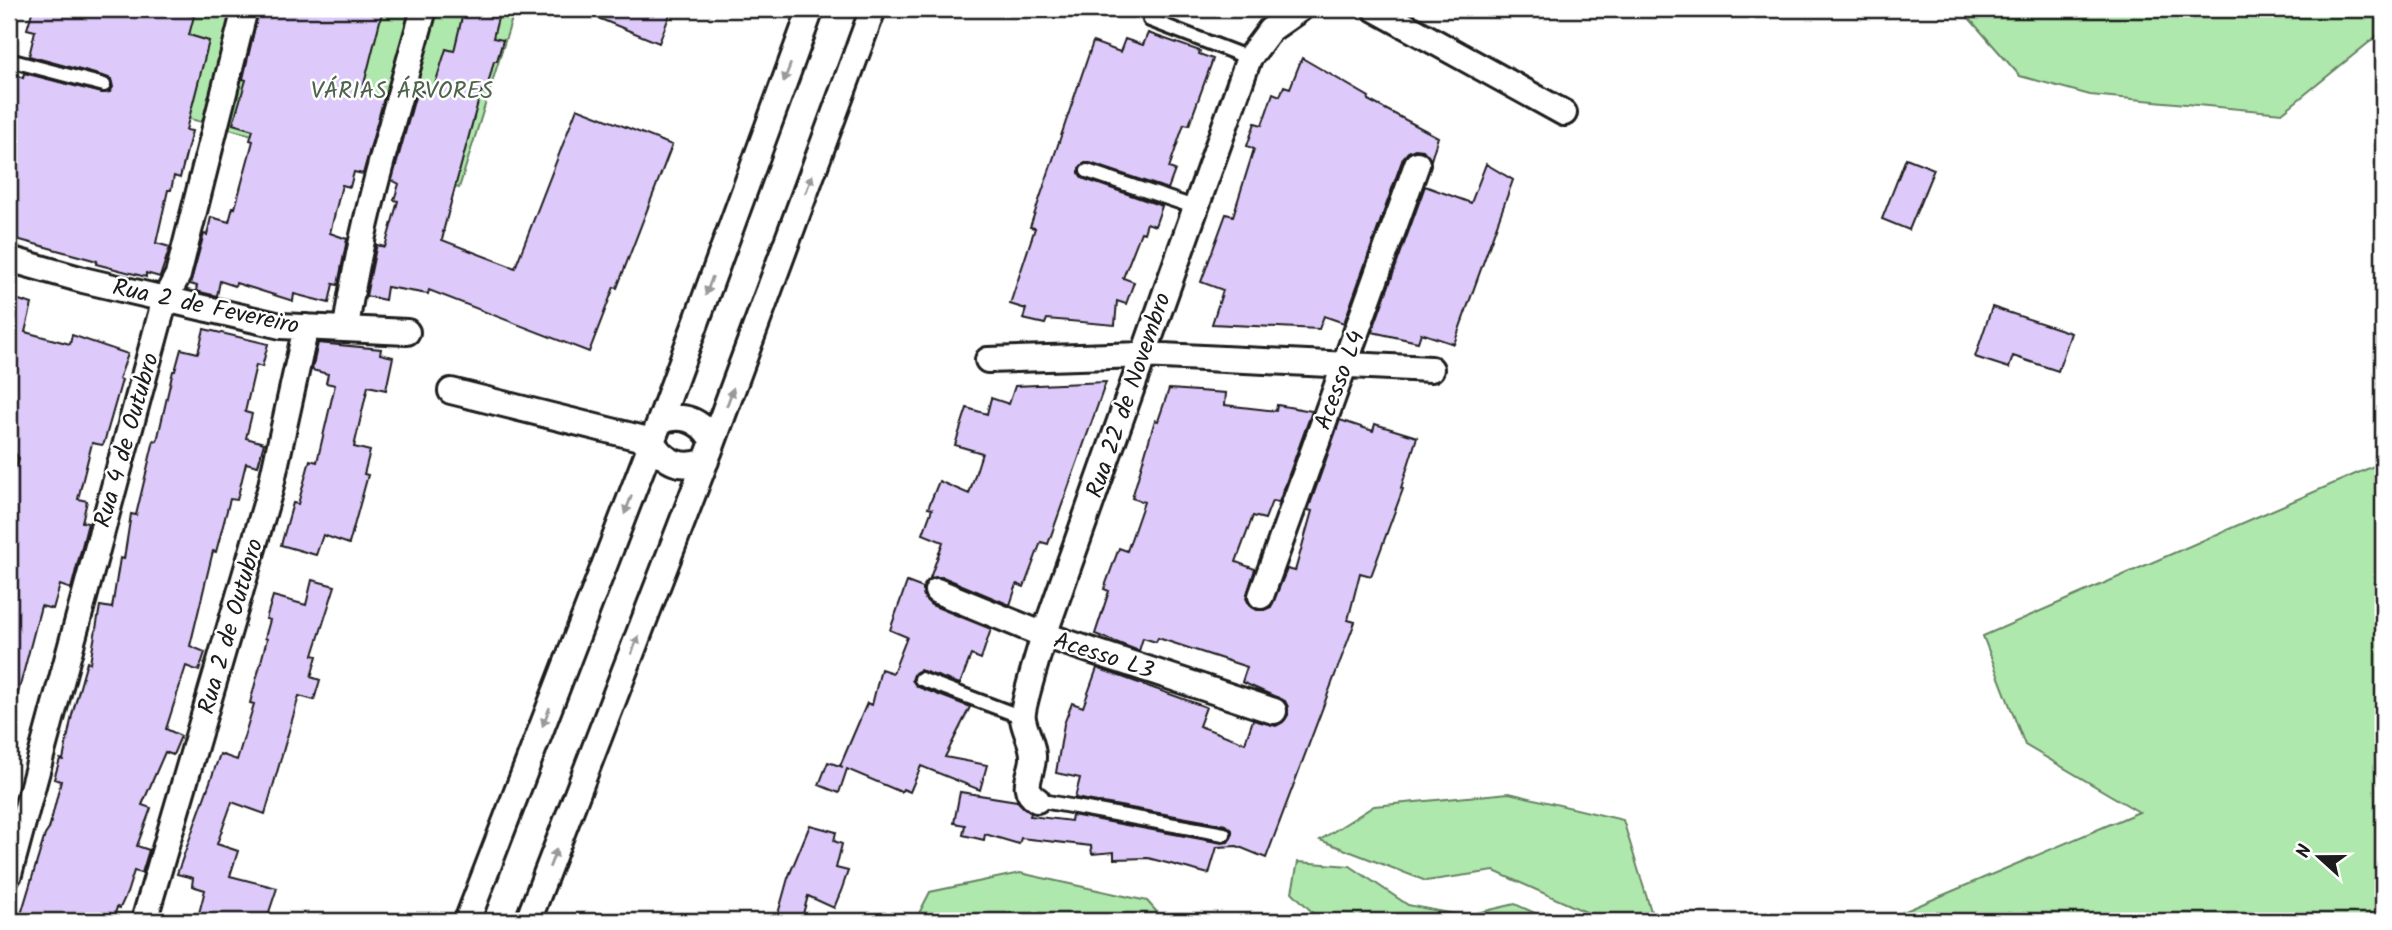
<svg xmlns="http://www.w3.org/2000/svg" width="2392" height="930" font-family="Kalam,sans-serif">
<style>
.green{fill:#afe8ac;stroke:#668264;stroke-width:2}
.building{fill:#ddc9fa;stroke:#1c1c1c;stroke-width:2}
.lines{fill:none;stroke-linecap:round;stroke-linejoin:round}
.service-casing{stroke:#1c1c1c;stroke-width:18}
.minor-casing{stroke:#1c1c1c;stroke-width:30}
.service{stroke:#fff;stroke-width:12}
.minor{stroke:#fff;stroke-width:24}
.oneway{fill:#999}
.labels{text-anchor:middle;stroke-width:5;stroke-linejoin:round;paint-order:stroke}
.park-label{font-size:24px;fill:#4f634e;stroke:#fff}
.street-label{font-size:24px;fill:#1c1c1c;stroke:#fff}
</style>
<rect width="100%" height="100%" fill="#fff"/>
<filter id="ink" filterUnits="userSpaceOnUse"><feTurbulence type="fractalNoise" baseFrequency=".0143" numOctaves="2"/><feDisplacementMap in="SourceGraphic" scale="14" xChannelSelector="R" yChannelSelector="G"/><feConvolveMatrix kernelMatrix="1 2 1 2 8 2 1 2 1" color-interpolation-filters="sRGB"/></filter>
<g filter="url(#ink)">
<path class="green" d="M111,9H515L459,188L85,92Z
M1961,9H2383V31L2282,113L2090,95L2020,76Z
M2383,462V921H1882L2139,812L2025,745L1983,636Z
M1509,793L1623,820L1654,921H1606L1494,871L1426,881L1320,840L1374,806Z
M1298,862L1350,866L1408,905L1464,916L1515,904L1552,921H1321L1292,892Z
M1020,873L1147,901L1165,921H915L930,892Z"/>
<path class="building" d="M33,9H166L194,16L189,35L209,41L186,130L192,131L180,178L174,176L171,190H168L156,243L170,247L160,277L146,273V277L96,264L97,261L9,237V72L23,78L24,73L102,93L110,92L113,87L111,79L106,77L29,56L35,31L27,29Z
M259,9H383L362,92L384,98L363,174L354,172L350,187L342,185L330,233L347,239L338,285L333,284L329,303L294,294L293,301L236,283L235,286L220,281L217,296L196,291L197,286L190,284L204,234L207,235L211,217L229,222L233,207L235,208L253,141L250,140L253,130L233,124L246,80L243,79Z
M464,9H486L484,14L498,18L493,38L503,40L497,61H494L486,92L481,91L443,232H444L442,240L515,268L577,108L672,145L617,288L614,287L589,352L429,290L428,294L387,287L385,300L366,296L376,248L377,245L385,247L398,201L394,200L399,184L392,180L417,90L432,94L446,49L454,51Z
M576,9H672L659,43Z
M1148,33L1200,51L1199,54L1213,59L1189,125L1184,124L1169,168L1175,170L1168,189L1090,163H1085L1079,168V173L1084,179L1162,206L1155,226L1147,223L1144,233L1141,232L1123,278L1134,282L1126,304L1117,301L1115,325L1047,319L1045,324L1023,319L1026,309L1010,304L1035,228L1030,227L1093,42L1120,52L1125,39L1143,45Z
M1302,58L1369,97L1368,100L1438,137L1431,160L1423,150L1415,149L1408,152L1403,158L1344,323L1324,316L1319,329L1212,324L1223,290L1201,282L1226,214L1233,216L1254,149L1247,146L1255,123L1262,125L1273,93L1280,96L1284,86L1290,88Z
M1906,158L1934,169L1909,230L1882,219Z
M1486,164L1513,180L1454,344L1421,333L1418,342L1372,332L1425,186L1471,203Z
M9,297L32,304L25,332L70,344L72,335L128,354L119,379L122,380L104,443L102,445L92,443L78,499L87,501L82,522L88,523L71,589L60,585L53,609L41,606L16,701L9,700V469L17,466L19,458L15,453L9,450Z
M1992,307L2071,333L2058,371L2013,356L2009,368L1975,357Z
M204,329L268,344L262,367L256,365L245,412L252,414L246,438L264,443L258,466L246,463L237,500L230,499L216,552L213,551L190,646L205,652L199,671L186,666L166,729L181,736L173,755L165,752L142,805L151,808L137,846L149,850L142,873L134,871L127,893L120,908L117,907L113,921H19L45,835L49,829L61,781L54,779L60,759L63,760L72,715L87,662L90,663L100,606L112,608L120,558L124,559L131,514L136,515L154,440L157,441L173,371H175L181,349L198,353Z
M318,343L381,349L380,354L393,357L386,390L368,386L354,447L370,451L364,474L368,475L349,544L323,535L316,555L281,545L293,503L298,504L310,460L317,462L335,385L326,383L328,374L312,370Z
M1106,382L1048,544L1041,542L1024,587L1017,584L1010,605L943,577L930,578L943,542L923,534L932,509L928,508L939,481L969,494L982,453L955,445L967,408L987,414L991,398L1009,404L1015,386Z
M1169,389L1226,393L1225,405L1276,411L1277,405L1312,411L1279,502L1272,501L1265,519L1253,516L1236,562L1255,569L1246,598L1250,606L1257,610H1264L1271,607L1287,569L1295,571L1312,511L1308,510L1340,420L1373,431L1375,424L1417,437L1401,488L1403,489L1371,576L1360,573L1348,620L1355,622L1266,858L1237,846L1217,847L1209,874L1148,858L1114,859V852L1092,854L1091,846L1021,838L1019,844L985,834L984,840L963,835L965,825L954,823L960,792L1017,801L1031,813L1030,816L1071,821L1072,815L1222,843L1228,842L1232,836V830L1226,825L1075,798L1080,778L1056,773L1064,724L1072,703L1083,707L1097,668L1206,707L1199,726L1245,743L1253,720L1276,726L1283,722L1288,715V707L1285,701L1242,682L1247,667L1158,638L1156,642L1143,638L1139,651L1095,634L1109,591L1104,589L1119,548L1127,551L1144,502L1132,498L1155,420L1158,421Z
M312,580L335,586L313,655L317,656L311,677L320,680L314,700L299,696L265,814L232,802L217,844L238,851L230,876L277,888L266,921H197L205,890L192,886L193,878L177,874L220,754L237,760L254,704L250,703L267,639L265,638L270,620L266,619L273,596L306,605Z
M907,582L923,588L925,599L931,605L991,629L981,659L971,655L960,684L920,670L915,673L912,680L918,687L970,707L945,757L987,765L980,790L921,766L910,792L903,789L901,792L847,769L839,793L819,785L828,762L843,767L840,766L867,703L872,705L881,669L893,673L907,637L890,630Z
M810,825L836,832L834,841L842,844L836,868L848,871L841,891L834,908L808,896L801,921H776L788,878Z"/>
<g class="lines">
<g class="service-casing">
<path id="service" d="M1150,20L1249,58
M9,60L104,85
M1087,171L1194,207
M9,459L10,460
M921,679L1022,717
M1037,800L1224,834"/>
</g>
<g class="minor-casing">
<path id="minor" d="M1375,9L1564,113
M9,259L83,280L281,326L407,332
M346,328C361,220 395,115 424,9
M988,360L1142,355L1431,369
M451,391L652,441C664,463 683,470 706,461
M660,421C683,413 702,420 713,442
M937,591L1044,635L1274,711
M1261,596L1417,164
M1037,800C1018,789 1034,772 1033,756C1033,743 1025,732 1023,719C1021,709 1040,649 1044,635L1249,58L1270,30L1300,9
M9,874L165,299L178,275L245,9
M144,921L270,490L306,327
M467,921L660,421L811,9
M528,921L713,442L873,9"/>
</g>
<use href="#service" class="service"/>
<use href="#minor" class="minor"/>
</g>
<defs><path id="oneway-solid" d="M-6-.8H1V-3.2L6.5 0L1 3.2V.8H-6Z" transform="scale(1.75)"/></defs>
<g class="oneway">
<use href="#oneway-solid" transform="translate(787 73) rotate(111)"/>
<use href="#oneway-solid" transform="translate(809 184) rotate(-70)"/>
<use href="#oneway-solid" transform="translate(709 286) rotate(110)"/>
<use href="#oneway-solid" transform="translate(730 397) rotate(-70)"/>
<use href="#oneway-solid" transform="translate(628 505) rotate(111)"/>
<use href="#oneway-solid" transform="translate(635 645) rotate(-69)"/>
<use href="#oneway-solid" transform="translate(546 717) rotate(111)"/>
<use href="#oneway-solid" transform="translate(553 858) rotate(-69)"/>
</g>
</g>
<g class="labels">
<g class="park-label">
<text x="402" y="98">VÁRIAS ÁRVORES</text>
</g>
<g class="street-label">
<text transform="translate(206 306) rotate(12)" y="8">Rua 2 de Fevereiro</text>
<text transform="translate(1339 380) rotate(-70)" y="8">Acesso L4</text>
<text transform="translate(1128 395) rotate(-71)" y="8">Rua 22 de Novembro</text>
<text transform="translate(126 440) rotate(-74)" y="8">Rua 4 de Outubro</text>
<text transform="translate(230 626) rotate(-74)" y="8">Rua 2 de Outubro</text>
<text transform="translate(1104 655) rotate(18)" y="8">Acesso L3</text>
</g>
</g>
<rect width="2392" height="930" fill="none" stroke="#fff" stroke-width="35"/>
<rect x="18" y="18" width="2357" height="895" fill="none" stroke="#1c1c1c" stroke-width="2.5" filter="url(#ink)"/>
<g transform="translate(2319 857) rotate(291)" stroke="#ffffff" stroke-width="5" paint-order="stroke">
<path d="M0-5L12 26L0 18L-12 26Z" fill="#1c1c1c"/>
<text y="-10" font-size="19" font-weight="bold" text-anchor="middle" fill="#1c1c1c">N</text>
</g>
</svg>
